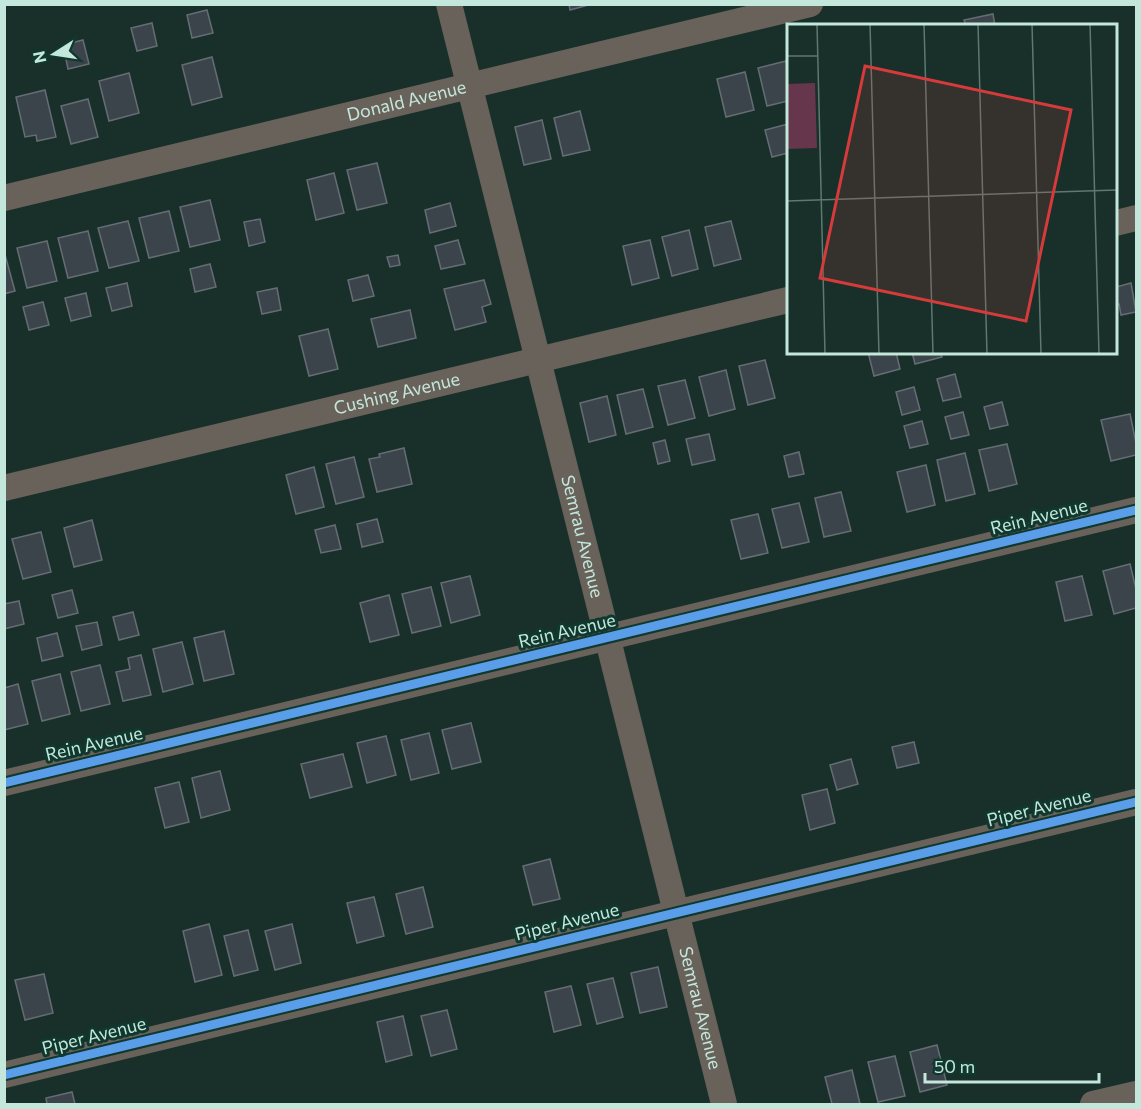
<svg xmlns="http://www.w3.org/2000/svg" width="1141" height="1109" font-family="Commissioner,sans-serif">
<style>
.building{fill:#3c444b;stroke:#656d74;stroke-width:1.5}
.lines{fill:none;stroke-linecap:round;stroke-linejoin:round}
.minor{stroke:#68625a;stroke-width:26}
.cycleway-casing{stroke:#10382e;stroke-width:13}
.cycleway{stroke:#5a9eea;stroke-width:9}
.labels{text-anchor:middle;stroke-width:6;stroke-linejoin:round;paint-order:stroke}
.street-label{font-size:18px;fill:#c4e7dc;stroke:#10382e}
.inset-road{fill:none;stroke:#5d7971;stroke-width:1.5}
.view{fill:#d43b3a;fill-opacity:0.15;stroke:#d43b3a;stroke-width:3}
.inset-edge{fill:none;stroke:#c4e7dc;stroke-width:3}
</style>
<rect width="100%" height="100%" fill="#192f2a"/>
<path class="building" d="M569,4H592L570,10Z
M207,10L213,33L192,38L187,15Z
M993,14L995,26H966L964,20Z
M152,23L157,46L137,51L131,28Z
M83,40L89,64L68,69L63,45Z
M212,57L222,97L192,105L182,65Z
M786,61L788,71V101L767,106L758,68Z
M745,72L754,110L726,117L717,79Z
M129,73L139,113L109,121L99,81Z
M45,90L56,137L37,141L36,135L25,137L16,97Z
M88,99L98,137L71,144L61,106Z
M580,111L590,150L563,156L554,118Z
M542,120L551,159L524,165L515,127Z
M788,124V153L772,157L765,130Z
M377,163L387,203L357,210L347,170Z
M334,173L344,213L316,220L307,180Z
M210,200L220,240L190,247L180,207Z
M450,203L456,226L430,233L425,210Z
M169,211L179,251L149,258L139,218Z
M260,219L265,242L249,246L244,222Z
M128,221L139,261L109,268L98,228Z
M731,221L741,259L714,266L705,227Z
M689,230L698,269L672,276L662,237Z
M88,231L98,271L68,278L58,238Z
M458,240L465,264L441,269L435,246Z
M650,240L659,278L632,285L623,246Z
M47,241L57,281L27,288L17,248Z
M4,251L15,291L4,294Z
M398,255L400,265L390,267L387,257Z
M210,264L216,287L195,292L190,269Z
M368,275L374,296L353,301L348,280Z
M484,280L491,304L482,307L486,322L455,330L444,289Z
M127,283L132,306L112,311L106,288Z
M1131,283L1136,312L1121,315L1119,304L1116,305V287Z
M277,288L281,310L262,314L257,292Z
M86,293L91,316L71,321L65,298Z
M43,302L49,325L29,330L23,307Z
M410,310L416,338L378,347L371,319Z
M328,329L338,369L309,376L299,336Z
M868,352H896L900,369L874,376Z
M912,352H940L942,357L915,364Z
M765,360L775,398L748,405L739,366Z
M726,370L735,409L709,416L699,377Z
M955,374L961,397L943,401L937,379Z
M685,380L695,418L668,425L658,386Z
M914,387L920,410L902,415L896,392Z
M643,389L653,427L626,434L617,395Z
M607,396L616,435L589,442L580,403Z
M1002,402L1008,425L990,429L984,407Z
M963,412L969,435L951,439L945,417Z
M1130,414L1136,443V455L1111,461L1101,420Z
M922,421L928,444L910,448L904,426Z
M709,434L715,460L692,465L686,439Z
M665,440L670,461L658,464L653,443Z
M1007,444L1017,484L989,491L979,450Z
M404,448L412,484L377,492L369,459L380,457L379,454Z
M799,452L804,474L789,477L784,456Z
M965,453L975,494L946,501L937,460Z
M354,457L364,497L336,504L326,464Z
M926,465L935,505L907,512L897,472Z
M314,467L324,507L296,514L286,475Z
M841,492L851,531L824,537L815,498Z
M799,503L809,542L782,548L772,509Z
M758,514L768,553L741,559L731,520Z
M377,519L383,542L362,547L357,524Z
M92,520L102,560L74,567L64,528Z
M335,525L341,549L321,553L315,530Z
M41,532L51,572L23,579L12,539Z
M1130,564L1136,589V608L1114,614L1103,571Z
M470,576L480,615L451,623L441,583Z
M1082,576L1092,615L1065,621L1056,582Z
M431,587L441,626L412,633L402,594Z
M72,590L78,613L58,618L52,595Z
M389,595L399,635L370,642L360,603Z
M19,601L24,624L4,629V604Z
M133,612L139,635L119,640L113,617Z
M97,622L102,645L82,650L76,626Z
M224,631L234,674L204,681L194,638Z
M57,633L63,656L42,661L37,638Z
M182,642L193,684L163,692L153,649Z
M141,655L151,695L123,701L116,672L130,669L128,658Z
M100,665L110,704L81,711L71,672Z
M60,674L70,714L42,721L32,681Z
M18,684L28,724L4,730V688Z
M471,723L481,762L452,769L442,730Z
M429,733L439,773L411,780L401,740Z
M386,736L396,775L367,783L357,743Z
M914,742L919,763L897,768L892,747Z
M343,754L352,787L310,798L301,764Z
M851,759L858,784L837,790L830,765Z
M220,771L230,810L201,818L192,778Z
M179,782L189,822L165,828L155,788Z
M827,789L835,823L810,830L802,795Z
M550,859L560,899L533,905L523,866Z
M423,887L433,927L406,934L396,894Z
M374,897L384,936L357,943L347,903Z
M209,924L222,975L195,982L183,931Z
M292,924L301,963L275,970L265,931Z
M248,930L258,970L234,976L224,936Z
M658,967L667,1007L640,1013L631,973Z
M44,974L53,1013L25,1020L15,980Z
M613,978L623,1017L597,1024L587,984Z
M571,986L581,1025L554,1032L545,992Z
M447,1010L457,1049L431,1056L421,1016Z
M403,1016L412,1055L386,1062L377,1022Z
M937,1045L947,1085L920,1092L910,1052Z
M895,1056L905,1096L878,1102L868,1062Z
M852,1070L860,1104H832L825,1077Z
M72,1092L75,1104H47L46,1098Z"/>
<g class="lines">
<g class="minor">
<path id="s1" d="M449,4L724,1104"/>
<path id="s2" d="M4,198L810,4"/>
<path d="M1116,223L1136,218"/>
<path id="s3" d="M4,488L788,300"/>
<path d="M4,783L1136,510"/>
<path d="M4,1075L1136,802"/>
<path d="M1093,1104L1136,1094"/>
</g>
<g class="cycleway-casing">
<path id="cycleway" d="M4,783L1136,510
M4,1075L1136,802"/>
</g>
<use href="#cycleway" class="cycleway"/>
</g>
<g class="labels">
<g class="street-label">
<text dy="6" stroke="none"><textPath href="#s2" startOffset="414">Donald Avenue</textPath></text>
<text dy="6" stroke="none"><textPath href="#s3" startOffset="404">Cushing Avenue</textPath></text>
<text transform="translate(1039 517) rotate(-14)" y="6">Rein Avenue</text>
<text dy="6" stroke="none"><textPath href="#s1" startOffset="549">Semrau Avenue</textPath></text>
<text transform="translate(567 631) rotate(-13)" y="6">Rein Avenue</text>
<text transform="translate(94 744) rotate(-13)" y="6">Rein Avenue</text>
<text transform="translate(1039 808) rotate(-14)" y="6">Piper Avenue</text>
<text transform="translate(567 922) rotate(-14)" y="6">Piper Avenue</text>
<text dy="6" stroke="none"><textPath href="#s1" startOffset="1035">Semrau Avenue</textPath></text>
<text transform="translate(94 1036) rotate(-14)" y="6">Piper Avenue</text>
</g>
</g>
<g transform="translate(787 24)">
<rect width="330" height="330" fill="#192f2a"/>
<path d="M28,59L30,124L0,125V60Z" fill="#66364c"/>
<path class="inset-road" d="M30,0L38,330M83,0L92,330M137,0L146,330M191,0L200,330M245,0L254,330M303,0L312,330M0,32H31M0,177L330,166"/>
<path class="view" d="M78,42L284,86L239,297L33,254Z"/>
<rect width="330" height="330" class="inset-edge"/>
</g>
<rect width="1141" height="1109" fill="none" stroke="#c4e7dc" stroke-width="12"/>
<g transform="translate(54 54) rotate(258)" stroke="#10382e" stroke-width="4.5" paint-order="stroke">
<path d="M0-4.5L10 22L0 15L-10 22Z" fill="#c4e7dc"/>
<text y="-9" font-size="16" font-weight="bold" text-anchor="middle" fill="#c4e7dc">N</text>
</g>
<path d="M925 1073v9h174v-9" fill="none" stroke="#c4e7dc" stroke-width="3"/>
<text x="934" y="1073" font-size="18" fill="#c4e7dc" stroke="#10382e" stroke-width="4.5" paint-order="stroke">50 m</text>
</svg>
